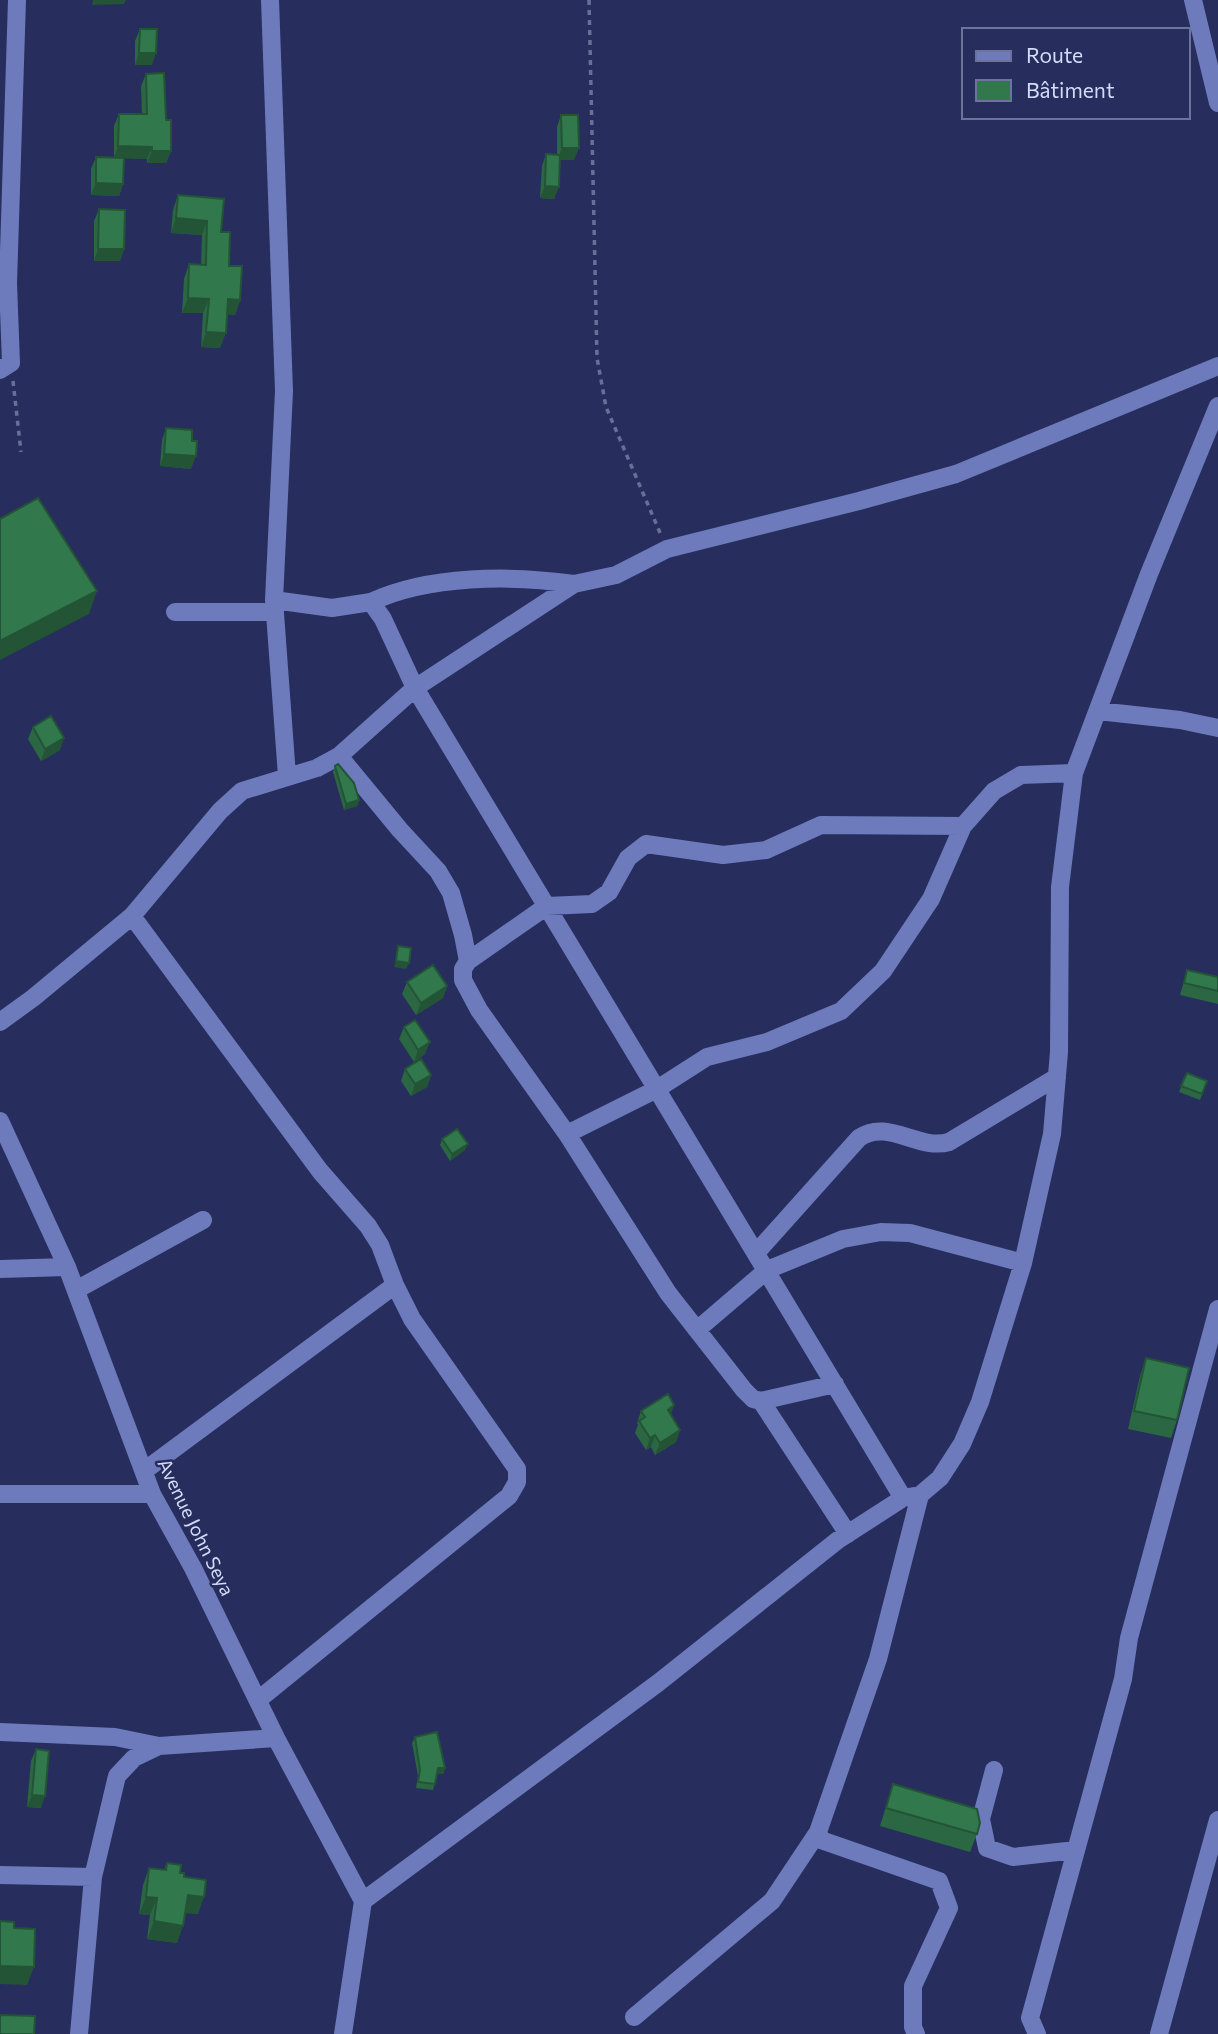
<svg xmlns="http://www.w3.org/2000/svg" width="1218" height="2034" font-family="Commissioner,sans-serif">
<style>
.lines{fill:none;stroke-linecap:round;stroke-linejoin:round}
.path{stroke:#697098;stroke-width:3.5;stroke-dasharray:5 5;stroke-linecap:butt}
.minor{stroke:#6d7bbc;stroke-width:18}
.wall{fill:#2b6742}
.shaded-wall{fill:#235436}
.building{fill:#32784d;stroke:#235436;stroke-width:2}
.labels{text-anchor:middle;stroke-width:5;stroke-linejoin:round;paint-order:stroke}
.street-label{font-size:19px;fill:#d4dcf9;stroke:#272e5d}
</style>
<rect width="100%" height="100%" fill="#272e5d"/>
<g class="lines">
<path class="path" d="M589,0L597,358L606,407L661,535
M13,381L21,452"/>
<path class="minor" d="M270,0L284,391L274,600L287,776
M1193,0L1218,103
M0,370L11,363L8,283L17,0
M274,600L332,608L371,602L383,619L415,688L903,1498
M371,602C429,575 511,575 574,584
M175,612H275
M1098,711L1180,720L1218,728
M339,756L400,830L438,871L451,893L463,935L468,961
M132,916L320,1171L368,1226L380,1245L395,1285L412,1319L517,1469V1482L509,1496L258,1700
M0,1022L33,998L132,916L220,811L242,791L317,768L339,756L415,688L574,584L616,575L667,549L859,501L956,474L1218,366
M0,1121L67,1267L152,1494L193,1568L276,1738L363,1901
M567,1134L657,1089L707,1057L767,1042L841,1011L883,971L931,899L963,826L994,791L1021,775L1074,773
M756,1253L859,1138C888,1118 918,1151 949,1142L1057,1077
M0,1269L67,1267
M76,1290L203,1220
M698,1329L767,1270L843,1239L881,1232L910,1233L1023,1263
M835,1384L761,1401L753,1399L744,1390L668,1293L567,1134L479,1010L463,980V969L468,961L547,906L592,904L609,892L628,858L646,844L723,855L766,850L821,825L963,826
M761,1401L848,1534
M144,1471L395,1285
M0,1494H152
M0,1732L115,1737L159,1746
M994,1770L981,1819L987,1848L1013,1857L1076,1850
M0,1875L93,1877L117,1776L134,1758L159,1746L276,1738
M363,1901L658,1683L838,1540L903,1498L914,1496
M634,2017L772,1901L818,1832
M79,2034L93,1877
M343,2034L363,1901
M916,2034L913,2027V1986L949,1908L939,1881L821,1840L818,1832L878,1659L920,1495L940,1478L962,1444L980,1402L1023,1263L1052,1134L1059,1052L1060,887L1074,773L1149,574L1218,406
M1037,2034L1030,2018L1123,1679L1129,1638L1218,1309
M1159,2034L1218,1820"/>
</g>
<path class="wall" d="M140,29L152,65H135V41Z
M146,74L166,120L171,151L166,163H147V159L124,158L123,184L119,196L91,195V169L96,157H114V126L119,114H142L141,86Z
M561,115L574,160H560L554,199L540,198L542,166L546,154H557V127Z
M178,195L221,232L229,266L240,300L235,315L227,314L220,348L201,347L203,313H182L184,279L189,264H201L202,235L171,233L173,210Z
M99,209L124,249L120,261H94V221Z
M166,428L192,441L191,469L160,466L162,440Z
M33,727L60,750L41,761L28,739Z
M335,766L359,800L357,806L344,810L333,772Z
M1187,970L1218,977V1004L1180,995Z
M407,982L447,986L443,998L416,1015L402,994Z
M404,1027L425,1054L414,1062L399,1039Z
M405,1069L431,1075L427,1087L411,1096L401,1081Z
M1187,1073L1207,1081L1200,1100L1179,1092Z
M442,1139L465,1150L450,1161L440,1145Z
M1146,1358L1177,1420L1171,1438L1128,1429L1140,1376Z
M641,1411L671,1415L680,1430L676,1442L655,1455L651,1447L646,1450L635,1433L638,1425L637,1423Z
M415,1737L445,1768L443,1774H437L433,1790L416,1788L418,1776L412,1743Z
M36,1749L41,1808L27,1807L31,1761Z
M893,1784L977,1834L970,1852L880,1826Z
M167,1863L180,1873L184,1877L198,1914L185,1913L177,1943L147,1939L150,1915L139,1914L143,1885L149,1868L164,1870Z"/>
<path class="shaded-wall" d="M93,0H126L124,4L92,5Z
M139,53H156L152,65H135Z
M118,146L152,147L147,159L114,158Z
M562,148H579L574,160H557Z
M152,151H171L166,163H147Z
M96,183L123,184L119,196L91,195Z
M545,186L559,187L554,199L540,198Z
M176,218L207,221L202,235L171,233Z
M98,249H124L120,261H94Z
M188,298L209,299L203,313H182Z
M228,299L240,300L235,315L223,314Z
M206,332L226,333L220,348L201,347Z
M164,454L196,456L191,469L160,466Z
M97,591L89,614L0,660V641Z
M64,738L60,750L41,761L45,749Z
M359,800L357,806L344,810L346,804Z
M396,961L409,963L406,969L394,967Z
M447,986L443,998L416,1015L421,1003Z
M430,1042L425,1054L414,1062L418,1050Z
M431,1075L427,1087L411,1096L415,1084Z
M468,1144L465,1150L450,1161L452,1154Z
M674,1405L670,1417L668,1410Z
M680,1430L676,1442L655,1455L660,1443Z
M655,1435L651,1447L646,1450L650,1438Z
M438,1768H445L443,1774H436Z
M32,1795L45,1796L41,1808L27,1807Z
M188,1895L204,1897L198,1914L181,1912Z
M146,1897L157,1898L150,1915L139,1914Z
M154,1921L183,1926L177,1943L147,1939Z
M0,1966L34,1967L27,1985L0,1984Z"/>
<path class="building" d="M140,29H157L156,53H139Z
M164,73L166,120H171V151H152V147L118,146L119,114H147L146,74Z
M561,115H578L579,148H562Z
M546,154L560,155L559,187L545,186Z
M96,157L124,158L123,184L96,183Z
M178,195L224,199L221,232H230L229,266H242L240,300L228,299L226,333L206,332L209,299L188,298L189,264L206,265L207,221L176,218Z
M99,209L125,210L124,249H98Z
M166,428L192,430V441H197L196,456L164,454Z
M38,498L97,591L0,641V519Z
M51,716L64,738L45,749L33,727Z
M338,764L354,783L359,800L346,804L335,766Z
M398,946L411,948L409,963L396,961Z
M433,965L447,986L421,1003L407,982Z
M1187,970L1218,977V991L1184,983Z
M415,1020L430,1042L418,1050L404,1027Z
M421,1059L431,1075L415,1084L405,1069Z
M1187,1073L1207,1081L1202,1094L1181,1086Z
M457,1129L468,1144L452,1154L442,1139Z
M1146,1358L1189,1368L1177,1420L1134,1411Z
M668,1394L674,1405L668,1410L680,1430L660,1443L655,1435L650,1438L639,1421L645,1417L641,1411Z
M437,1732L445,1768H438L435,1784L418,1782L420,1770L415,1737Z
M36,1749L49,1751L45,1796L32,1795Z
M893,1784L977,1809L980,1823L977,1834L886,1808Z
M167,1863L181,1865L180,1873H184V1877L206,1880L204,1897L188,1895L183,1926L154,1921L157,1898L146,1897L149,1868L166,1870Z
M0,1921L14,1922V1928L35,1929L34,1967L0,1966Z
M0,2015L35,2016L34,2034H0Z"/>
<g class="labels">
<g class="street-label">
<text transform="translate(196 1527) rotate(64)" y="7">Avenue John Seya</text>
</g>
</g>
<rect x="962" y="28" width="228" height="91" fill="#272e5d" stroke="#6c749b" stroke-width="2"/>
<rect x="976" y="51" width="35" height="10" fill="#6d7bbc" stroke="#6c749b" stroke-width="2"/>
<text x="1026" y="63" font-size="21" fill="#d4dcf9">Route</text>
<rect x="976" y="80" width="35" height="21" fill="#32784d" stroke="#6c749b" stroke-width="2"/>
<text x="1026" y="98" font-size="21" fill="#d4dcf9">Bâtiment</text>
</svg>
